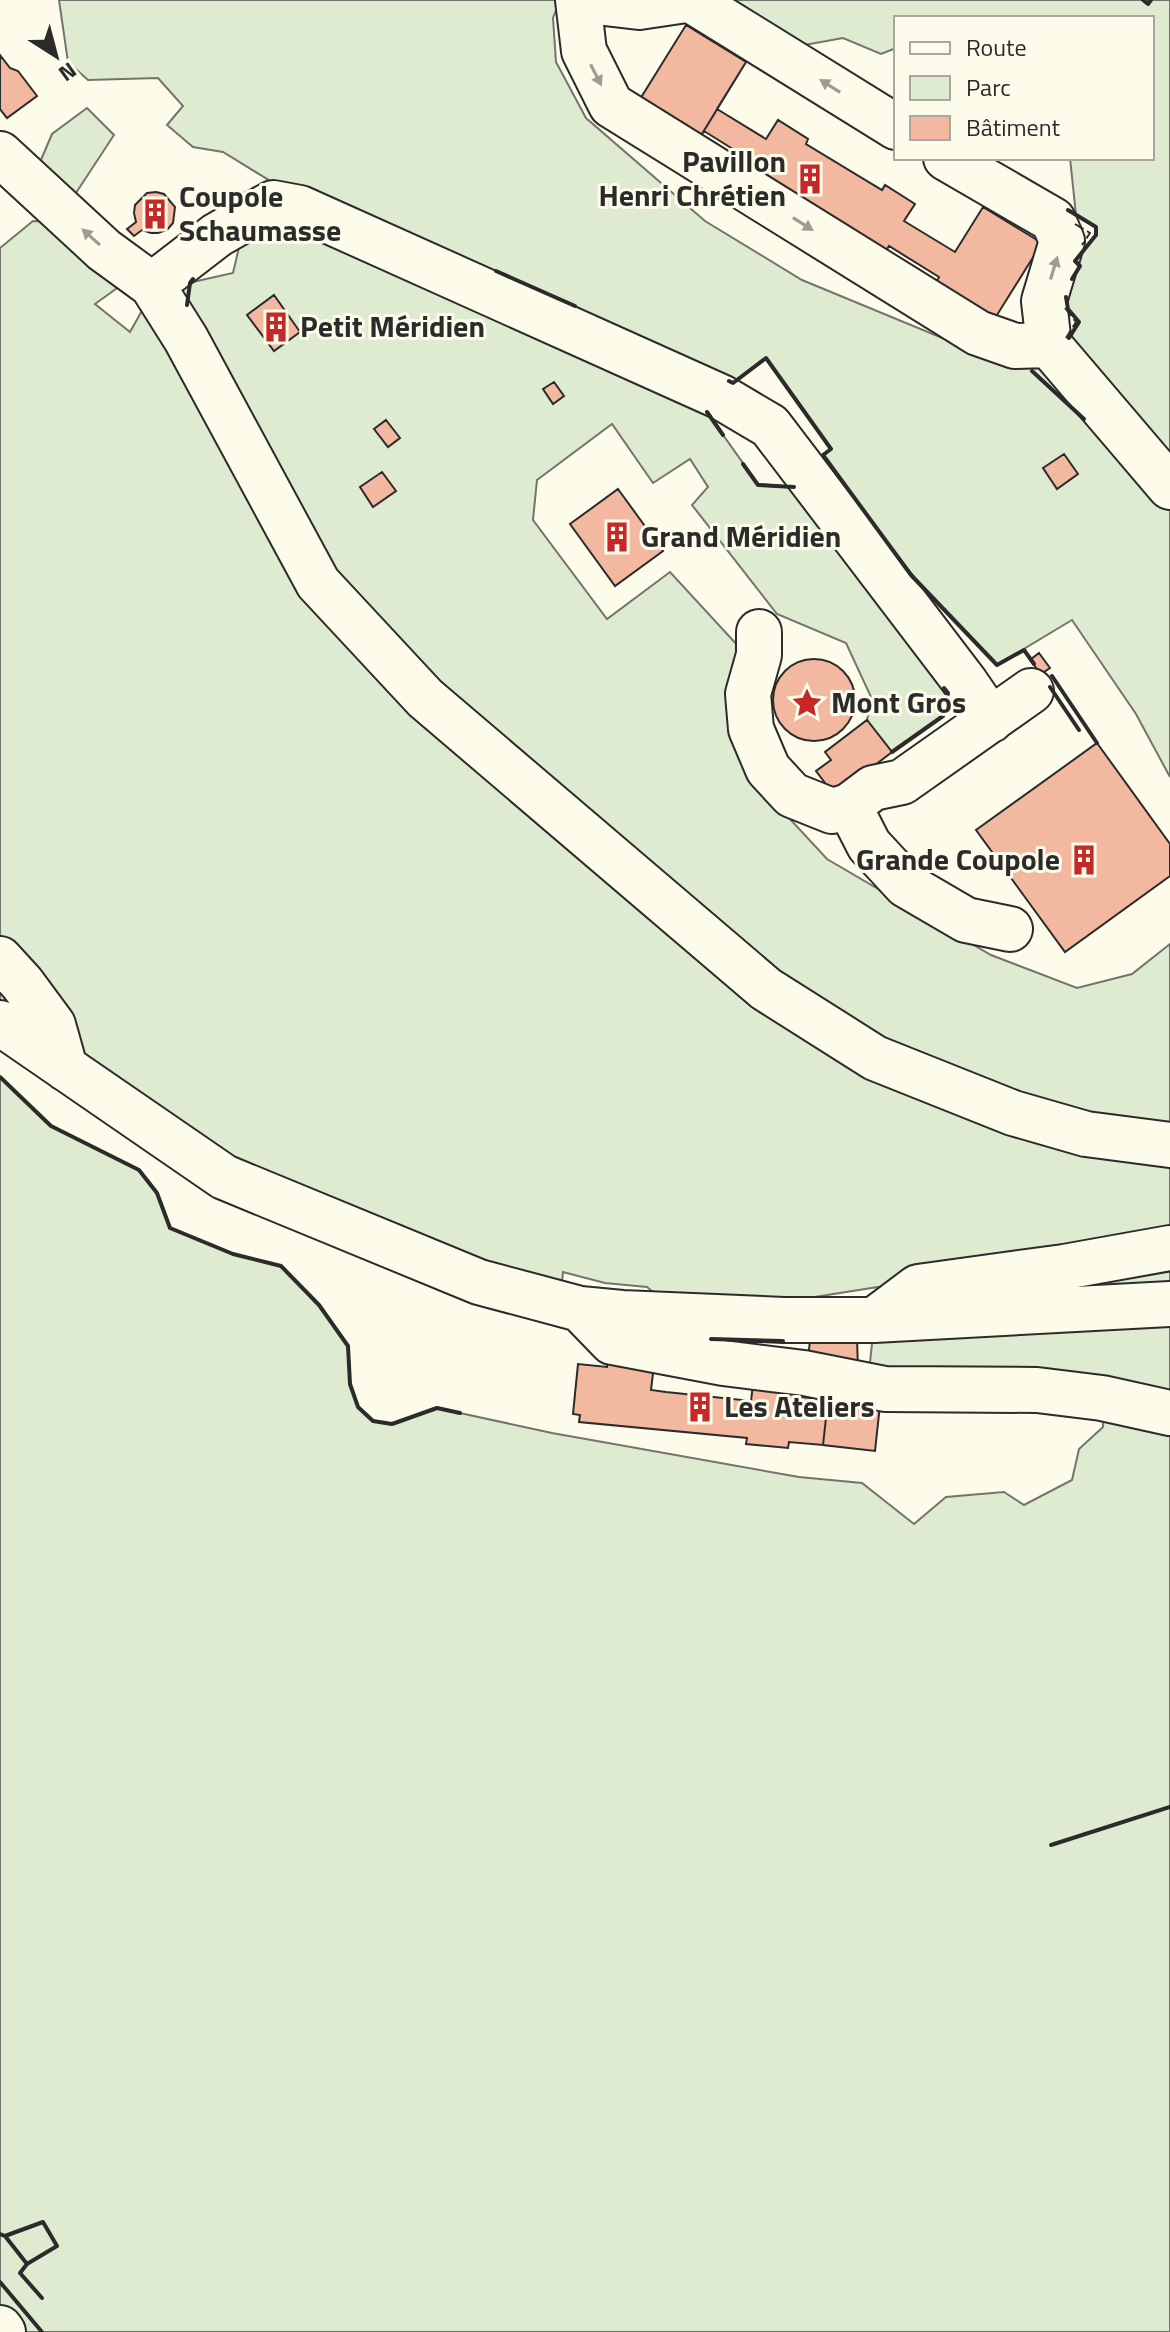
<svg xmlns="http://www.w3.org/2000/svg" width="1170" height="2332" font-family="'Titillium Web',sans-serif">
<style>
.green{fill:#deebd1;stroke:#74746e;stroke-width:2}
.building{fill:#f2b8a0;stroke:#2b2b2b;stroke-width:2}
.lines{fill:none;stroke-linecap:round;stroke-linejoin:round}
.minor-casing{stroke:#2b2b2b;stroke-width:48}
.major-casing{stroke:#2b2b2b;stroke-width:48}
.minor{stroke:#fdfbea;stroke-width:44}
.major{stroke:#fdfbea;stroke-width:44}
.fence{stroke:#2b2b2b;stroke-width:2;stroke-dasharray:10 4;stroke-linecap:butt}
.wall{stroke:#2b2b2b;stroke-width:4}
.oneway{fill:#9e9d94}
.labels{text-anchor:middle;stroke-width:6;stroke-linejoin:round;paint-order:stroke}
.poi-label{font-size:30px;font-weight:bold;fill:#2b2b2b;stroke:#fdfbea;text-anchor:start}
</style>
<rect width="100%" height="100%" fill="#fdfbea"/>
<path class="green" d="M59,0H560L553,18L556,62L586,118L705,221L802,280L1005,364L1065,344L1079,322L1068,309L1065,292L1080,266L1075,261L1096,235V227L1076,215L1070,158H1152V18H896V48L881,54L843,38L799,46L722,0H1170V777L1136,714L1072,620L997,665L911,575L823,455L831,449L766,359L733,383L706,411L758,484L795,487L948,693L943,716L892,752L867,720L872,699L846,643L777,614L692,505L708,487L690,459L653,483L612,424L537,480L533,520L607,619L670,572L740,648L776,804L827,859L991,955L1077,988L1132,974L1170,944V2332H0V1077L51,1126L139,1170L157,1193L170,1228L233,1254L281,1266L319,1305L348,1346L350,1384L358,1407L373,1421L392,1424L437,1408L552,1433L799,1477L862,1483L914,1524L946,1497L1004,1492L1024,1505L1072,1480L1079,1449L1103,1427L1102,1398L869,1372L878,1287L783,1302L666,1303L647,1287L605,1283L563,1272L558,1319L475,1301L0,1040V248L33,221L64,223L35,174L52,134L87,108L114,135L74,196L120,286L95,304L130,332L153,291L233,273L240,243L293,195L223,152L193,147L167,125L183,106L158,78L88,80L68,62Z"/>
<path class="building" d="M686,25L746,62L697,142L637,104Z
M686,25L746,62L717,109L766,139L778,120L808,139L806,144L882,190L885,185L915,204L904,221L955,252L983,207L1042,243L992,323L933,287L939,277L889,246L883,256L746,172L752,161L704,131L697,142L637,104Z
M0,55L10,68L18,71L37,96L7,118L0,109Z
M156,192L164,194L175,207L173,223L167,230L158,233H151L142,230L134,236L127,229L136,222L134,213L135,205L147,193Z
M274,295L300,332L274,351L247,315Z
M554,382L564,396L553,404L543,389Z
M386,420L400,438L388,447L374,429Z
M1064,454L1078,474L1057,489L1043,468Z
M382,472L396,491L373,507L360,487Z
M618,489L663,551L615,586L570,524Z
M1039,653L1050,668L1041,674L1030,660Z
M773 700a41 41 0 1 1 82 0a41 41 0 1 1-82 0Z
M867,720L892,752L835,796L816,771L831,760L825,752Z
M1097,743L1170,844V876L1065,952L976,830Z
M857,1337L858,1370L807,1366L810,1341Z
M607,1360L654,1365L651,1390L666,1392L751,1401L754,1376L795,1380L794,1396L828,1400L823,1445L789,1442L788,1448L746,1444L747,1438L579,1422L580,1415L573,1414L578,1364L607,1367Z
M828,1400L880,1405L875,1451L823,1445Z"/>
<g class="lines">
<g class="minor-casing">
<path id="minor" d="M578,0L584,51L611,105L978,333L1015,346L1049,345
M579,0L639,7L686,0
M691,0L896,127
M0,154L104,250L152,285L186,339L318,583L425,698L766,989L875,1058L1013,1113L1086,1134L1170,1145
M946,158L1053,220L1062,241L1044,301L1049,345L1170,487
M152,285L217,235L273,203L300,208L721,397L770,426L965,682L991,720
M759,632V655L748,694L751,729L768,769L792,795L832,811L849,806
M1010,929L966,920L906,885L869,845L849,806L873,788L902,782L1031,691
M0,959L22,983L53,1025L65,1068
M0,1023L224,1177L479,1282L580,1309L622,1313L784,1320H874L1170,1304
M582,1311L612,1342L723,1363L804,1373L885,1389L1037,1390L1102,1398L1170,1413
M874,1320L918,1287L1064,1267L1170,1248"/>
</g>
<g class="major-casing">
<path id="major" d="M0,2328L3,2332"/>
</g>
<use href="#minor" class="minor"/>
<use href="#major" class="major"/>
<path class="fence" d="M1075,224L1090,233L1082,245
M1065,308L1076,322L1066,338"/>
<path class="wall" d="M1143,0L1148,4L1151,0
M1068,210L1096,227V235L1075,261L1080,266L1072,279
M496,271L575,306
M1066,297L1068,309L1079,322L1069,338
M187,305L190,283L193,279
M1032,371L1084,419
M729,381L733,383L766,358L831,449L823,455L911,575L997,665L1024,650L1034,664
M707,412L723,435
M743,464L758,485L794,487
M1052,676L1097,743
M1050,687L1079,730
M892,752L943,716L948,693L944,688
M0,1077L51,1126L139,1170L157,1193L170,1228L233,1254L281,1266L319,1305L348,1346L350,1384L358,1407L373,1421L392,1424L437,1408L460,1413
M711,1339L783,1341
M1051,1845L1170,1807
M0,2234L5,2236L43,2222L57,2246L27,2264L20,2273L42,2298
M5,2236L27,2264
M0,2282L42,2332"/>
</g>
<defs><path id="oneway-solid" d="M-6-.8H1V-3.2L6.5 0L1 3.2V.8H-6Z" transform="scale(2)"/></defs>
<g class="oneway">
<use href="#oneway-solid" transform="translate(596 75) rotate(63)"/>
<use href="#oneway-solid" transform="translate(830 86) rotate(-148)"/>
<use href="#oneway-solid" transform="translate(803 224) rotate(32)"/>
<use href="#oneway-solid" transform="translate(91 237) rotate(-138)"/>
<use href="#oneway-solid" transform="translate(1054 268) rotate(-73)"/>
</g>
<defs>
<g id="building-bare" transform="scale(2.4)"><path d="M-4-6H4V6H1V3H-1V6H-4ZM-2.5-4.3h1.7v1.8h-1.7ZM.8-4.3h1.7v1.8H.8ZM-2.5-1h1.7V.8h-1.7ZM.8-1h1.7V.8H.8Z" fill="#c62828" stroke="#fdfbea" stroke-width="2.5" paint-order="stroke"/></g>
<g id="sight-bare" transform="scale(2.4)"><path d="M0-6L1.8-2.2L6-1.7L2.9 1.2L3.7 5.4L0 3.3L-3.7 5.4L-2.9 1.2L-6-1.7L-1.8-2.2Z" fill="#c62828" stroke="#fdfbea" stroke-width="2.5" paint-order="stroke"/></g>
</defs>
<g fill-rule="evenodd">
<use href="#building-bare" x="810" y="179"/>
<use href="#building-bare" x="155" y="214"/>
<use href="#building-bare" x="276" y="327"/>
<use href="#building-bare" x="617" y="537"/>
<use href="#sight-bare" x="807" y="703"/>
<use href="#building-bare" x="1084" y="860"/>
<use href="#building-bare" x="700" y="1407"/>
</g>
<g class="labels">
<g class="poi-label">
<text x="786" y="172" text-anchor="end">Pavillon<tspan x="786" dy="34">Henri Chrétien</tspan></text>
<text x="179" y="207">Coupole<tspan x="179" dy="34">Schaumasse</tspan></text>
<text x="300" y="337">Petit Méridien</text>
<text x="641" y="547">Grand Méridien</text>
<text x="831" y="713">Mont Gros</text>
<text x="1060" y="870" text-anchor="end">Grande Coupole</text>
<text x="724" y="1417">Les Ateliers</text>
</g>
</g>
<rect x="894" y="16" width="260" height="144" fill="#fdfbea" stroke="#a9a89e" stroke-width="2"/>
<rect x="910" y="42" width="40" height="12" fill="#fdfbea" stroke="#a9a89e" stroke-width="2"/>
<text x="966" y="56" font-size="24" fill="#2b2b2b">Route</text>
<rect x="910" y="76" width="40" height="24" fill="#deebd1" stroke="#a9a89e" stroke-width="2"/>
<text x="966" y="96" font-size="24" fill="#2b2b2b">Parc</text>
<rect x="910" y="116" width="40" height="24" fill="#f2b8a0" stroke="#a9a89e" stroke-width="2"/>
<text x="966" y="136" font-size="24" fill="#2b2b2b">Bâtiment</text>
<g transform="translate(56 56) rotate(144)" stroke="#fdfbea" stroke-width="6" paint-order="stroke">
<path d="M0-6L14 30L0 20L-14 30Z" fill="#2b2b2b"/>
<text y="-12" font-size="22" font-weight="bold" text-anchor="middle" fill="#2b2b2b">N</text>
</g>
</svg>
